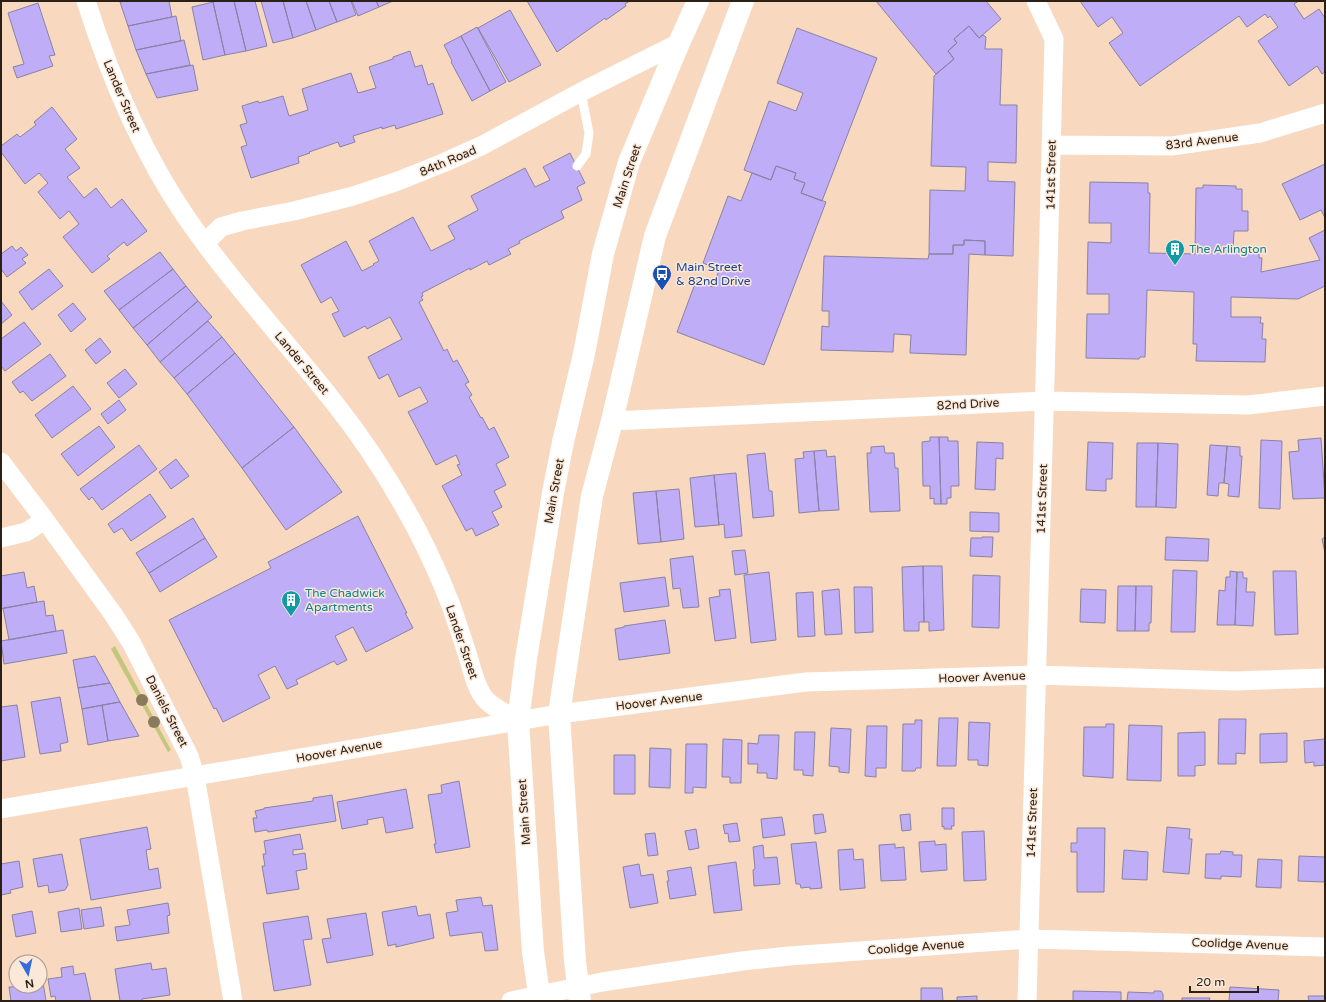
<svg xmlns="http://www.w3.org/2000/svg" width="1326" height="1002" font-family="'Varela Round',sans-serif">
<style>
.green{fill:#c2c77a}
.building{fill:#bfaef7;stroke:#8982a3}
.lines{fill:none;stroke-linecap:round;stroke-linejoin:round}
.lane{stroke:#fff;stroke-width:9}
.street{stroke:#fff;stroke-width:19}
.secondary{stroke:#fff;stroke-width:22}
.tree{fill:#887a5c}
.labels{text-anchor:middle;stroke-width:3;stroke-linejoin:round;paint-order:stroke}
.street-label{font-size:12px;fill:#2b2016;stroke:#fbe8d9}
.culture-label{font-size:12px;fill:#0d838f;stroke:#fbe8d9;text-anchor:start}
.transit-label{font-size:12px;fill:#164399;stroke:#fbe8d9;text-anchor:start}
</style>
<rect width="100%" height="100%" fill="#f8d8bf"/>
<path class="green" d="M115,646L171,750L168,752L111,649Z"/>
<path class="building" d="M127,1H169L172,17L128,26L120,2Z
M219,1H234L246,51L225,55L213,2Z
M234,1H255L267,46L246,51Z
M261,1H283L293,38L273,43Z
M283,1H306L316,30L293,38Z
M306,1H329L337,22L316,30Z
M329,1H351L356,15L337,22Z
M352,1H376L379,7L358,16Z
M376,1H393L379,7Z
M527,1H630L625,4L626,6L606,20L605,18L557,52Z
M876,1H986L1001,19L979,38L969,26L954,39L957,43L948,51L954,59L936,74Z
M1080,1H1299L1294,4L1304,19L1319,9L1325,18V72L1322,74L1317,66L1289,86L1258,41L1278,27L1270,16L1268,18L1265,14L1247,27L1239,16L1140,86L1109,43L1123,33L1112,17L1098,27Z
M213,2L225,55L203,60L192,7Z
M38,3L55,55L49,56L53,66L17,78L13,67L24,64L8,13Z
M510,10L541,65L509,82L478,28Z
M176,16L181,41L136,50L128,26Z
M969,26L979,38L983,35L986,37L985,49H1002L1000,105H1017L1016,163L988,162V181L1015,182L1013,256L985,255V241L964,240V245H953V254H929L930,190L965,191L966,167L931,166L934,76L954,59L948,51L957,43L954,39Z
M477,27L506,82L490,91L461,36Z
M797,28L877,58L822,201L801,193L805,183L794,179L796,173L776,166L771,180L744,170L769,101L796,111L803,93L777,83Z
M461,36L490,91L472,101L451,62L452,61L444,45Z
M184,40L190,65L146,74L136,50Z
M410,51L415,67L422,65L428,85L433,83L443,114L396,129L395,125L382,129V127L353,136L355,142L340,147L338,142L309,152L310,153L298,157L299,163L251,178L241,147L247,145L240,125L247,123L242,106L258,101L259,103L283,96L289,116L308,110L302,89L351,73L358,93L376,88L369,67L393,59V57Z
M193,65L198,90L157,98L146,74Z
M52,107L77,139L65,149L80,168L67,177L84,198L96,188L111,208L122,199L147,231L127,246L124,242L107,256L110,259L92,273L63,237L79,224L69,211L60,219L38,192L48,183L39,173L25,184L1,152V146L17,134L20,137L36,125L34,122Z
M570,153L585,183L577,187L582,200L561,211L564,218L519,241L520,243L508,249L511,254L489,265L487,261L470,270V268L422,293L423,296L421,297L423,300L419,302L444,351L447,349L453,362L457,360L469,382L465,384L472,395L469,397L481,418L482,417L489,430L494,427L509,457L496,464L506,485L494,491L502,507L492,512L499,525L476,536L472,528L466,531L442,486L462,475L457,465L460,464L456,455L436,465L408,412L428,402L420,387L399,397L388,374L379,379L368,357L402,339L390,317L367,329L365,326L344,337L332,314L339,311L331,297L321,303L301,265L346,241L362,271L374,265L373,264L379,261L369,241L413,217L431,251L455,239L448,226L478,210L471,196L525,168L535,187L550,180L543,167Z
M1325,164V218L1321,210L1300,220L1282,184Z
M776,166L796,173L794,179L805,183L801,193L826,202L764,365L677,332L696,281L713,287L719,270L703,263L728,196L741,201L752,173L771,180Z
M1090,182L1148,183V193H1150L1149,253L1195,254L1196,188H1203V185L1236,186V189H1242V211H1248V231H1234L1233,251L1259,252V258H1262L1261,272L1320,260L1309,238L1325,230V286L1298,299L1231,297V317H1261L1260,323H1263L1262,339H1266L1265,362L1196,361L1197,344H1193L1194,292L1147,290L1145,357H1140L1139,359L1086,358L1087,314H1109V294H1087L1088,242L1111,243V223H1089Z
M964,240L985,241V255L969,254L966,355L910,353L911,335L894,334L893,352L821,350L822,326L829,327V311H822L824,256L928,259L929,254H953V245H964Z
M12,246L16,251L21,247L28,255L22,259L26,263L7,277L1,269V254Z
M160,252L173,269L119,310L104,291Z
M49,269L63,286L32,310L19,292Z
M173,269L186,286L133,328L119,310Z
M186,286L198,301L147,345L133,328Z
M1,301L12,315L1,324Z
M198,301L212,317L160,362L147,345Z
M73,303L86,319L71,332L58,315Z
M208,321L222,337L174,378L160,362Z
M24,322L41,344L5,371L1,366V339Z
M222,337L235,353L187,394L174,378Z
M100,338L111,352L96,364L85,350Z
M235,353L294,427L242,468L187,394Z
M50,354L66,376L32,401L23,391L20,393L12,382Z
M125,369L137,384L119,398L107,383Z
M73,386L91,409L52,438L35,415Z
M119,400L126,410L108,424L101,414Z
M99,426L115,447L78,476L61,454Z
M294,427L342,492L286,530L242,468Z
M930,437H939L941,504H934V498L930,499V486H923L922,442L930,441Z
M939,437H948V441H958L959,486H951V498H947V504H941Z
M1321,438L1325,498L1293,499L1289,452L1299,451L1298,440Z
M1261,440L1282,441L1280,509L1259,508Z
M977,442L1003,443V459L996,458L995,490L975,489Z
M1088,442L1113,443L1112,479H1106V491L1086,490Z
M1137,443H1158L1156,507H1136Z
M1158,443L1178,444L1176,508L1156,507Z
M139,445L157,469L102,510L92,497L89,500L80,489Z
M1210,445L1227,446L1224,483H1219L1218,496L1207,495Z
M884,446L885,453H894L895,468H898L900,511L870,512L867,453H871V447Z
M1227,446L1240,447V456H1242L1239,497L1228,496L1229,484L1224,483Z
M826,450L827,457L835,456L839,510L819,511L814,451Z
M814,451L819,511L799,513L795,459L804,458L803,452Z
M765,453L769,491H772L774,516L753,518L747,455Z
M176,459L189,476L171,489L159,472Z
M736,473L742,536L725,538L724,524L719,525L714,475Z
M714,475L719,525L695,527L690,478Z
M679,489L684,539L661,542L656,491Z
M656,491L661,542L638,544L633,493Z
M150,494L166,517L131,541L122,528L114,533L108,524Z
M970,512L999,513V532L970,531Z
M358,516L407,613H405L413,628L366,652L353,627L335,636L347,660L337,665L334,661L296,680L298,684L287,689L275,666L258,675L270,698L223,722L216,708L214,709L169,620L271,568L268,562Z
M193,518L205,538L149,573L136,553Z
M982,537H993L992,557L970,556L971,538H982Z
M1166,537L1209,539L1208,561L1165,560Z
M1325,537V553L1322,539Z
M205,538L217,557L160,592L149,573Z
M745,550L748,573L735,575L732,551Z
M693,556L699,607L683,608L680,588L673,589L670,559Z
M923,566H942L944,630L929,631V622H924Z
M923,566L924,622H919V631H904L902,567Z
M1173,570L1197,571L1195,632H1171Z
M1230,571L1237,572L1235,625H1217L1219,590L1225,591L1226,577H1230Z
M1273,571H1296L1298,634L1275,635Z
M24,572L27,588L34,586L37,602L1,609V576Z
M769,572L776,640L751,643L744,575Z
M1237,572H1243V578H1247L1246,592H1255L1253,626L1235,625Z
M973,575L1000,576L999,628L972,627Z
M665,577L669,606L624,612L620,583Z
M1118,586H1136L1135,631H1117Z
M1136,586H1152L1151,623H1149V631H1135Z
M854,587H872L873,632L855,633Z
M730,589L736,638L715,641L709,598L720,596L719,590Z
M839,589L842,634L825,635L822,591Z
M1081,589L1106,590L1105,623L1080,622Z
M813,592L815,636L798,637L796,593Z
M44,601L46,616L53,615L56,631L9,640L3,608Z
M665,620L670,653L619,660L615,629L624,627V626Z
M63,630L67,653L4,664L1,641Z
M95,656L110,683L78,688L73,660Z
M110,683L120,702L82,709L78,688Z
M60,697L68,742L60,744L61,751L40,754L31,702Z
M120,702L139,736L108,741L102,705Z
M17,705L25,757L1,761V707Z
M102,705L108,741L88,745L82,709Z
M939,718H958L956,766H937Z
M1219,719H1246L1245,754L1236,753V764H1218Z
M915,720H922L921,768H916L915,771H902L903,724H915Z
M969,722L990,723L988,766L978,765V760H968Z
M1106,724H1114L1113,778L1083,776L1084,727H1106Z
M1129,725L1162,726L1161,781L1127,780Z
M867,726H887L886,768H876V777L865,776Z
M831,728L851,729L849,773L839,772V767L829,766Z
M795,732H815L813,776L803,775V770H794Z
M1205,732V765L1195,766V776H1178V733Z
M1287,733V762L1260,763V734Z
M759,735H779L777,779L767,778V773H757L758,764H748V743L758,744Z
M1325,737V765L1314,766V762L1305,763L1304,741L1325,739Z
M723,739L742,740L741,783H730V777H722Z
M686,744H707L706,788L693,787V793H685Z
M650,748L671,749L670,788L649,787Z
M614,755H635V794H614Z
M459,781L470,847L436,853L434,844H436L428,795L442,793L441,785Z
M406,789L413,828L386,833L383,817L367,820L368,824L342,829L337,802Z
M332,795L336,821L268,832L267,830L255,832L253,818H257L255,811L264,809V808L313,801V798Z
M942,808H954V826H951L952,829H944V826L942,827Z
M823,814L826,832L815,834L813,815Z
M910,814L911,830L902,831L900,815Z
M782,817L785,835L763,838L761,819Z
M737,823L740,841L729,842L728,833L725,834L723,825Z
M147,827L151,849L146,850L149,870L158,868L161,888L91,900L80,839Z
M1167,827L1190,829L1189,839H1192L1189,874L1163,872Z
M1077,828H1105L1104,892H1077V852H1071V843H1077Z
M696,829L699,848L689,850L685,831Z
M984,831L986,880L964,881L962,832Z
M655,833L658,855L648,856L645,834Z
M300,834L303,849L293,850V855L305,853L307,869L296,871L299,889L267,894L262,866H265L263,854H266L264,841Z
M935,841V845L946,844L947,870L921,872L919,842Z
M816,842L822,888L810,889V887L801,888L800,884H796L791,844Z
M895,844V848L904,847L906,880L881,881L879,845Z
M763,845L764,858L777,857L780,884L754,886L753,870L755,869L753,847Z
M853,849L854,860L863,859L865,888L840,890L838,850Z
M1124,850L1148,852L1147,880L1122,879Z
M1221,851L1233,852V855H1242L1241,877L1221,876V879L1205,878L1206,854H1220Z
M62,854L68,885L65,890L49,893L48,885L38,887L33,859Z
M1299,856L1325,857V882L1298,881Z
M1258,859L1282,860L1281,888L1256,887Z
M19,861L23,887L10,890L11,893L1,895V864Z
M736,862L742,910L714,913L708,866Z
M639,864L641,876L653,874L658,903L630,908L623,867Z
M691,867L696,895L670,899L667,881H669L667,871Z
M481,897L483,906L492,905L498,950L485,951L482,932L450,936L446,913L458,911L456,900Z
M168,903L170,915L167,916L169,933L117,941L115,927L130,925L127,910Z
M416,906L418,916L430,914L434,938L396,947V944L388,946L382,912Z
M101,907L104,926L84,929L81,910Z
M79,908L82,929L61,932L58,912Z
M32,911L36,933L16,937L12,915Z
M366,913L373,955L327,963L322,939L331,938L327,919Z
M308,916L312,939L303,940L311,985L274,991L263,923Z
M151,963L152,970L166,968L170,995L142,999V1001H120L115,969Z
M73,966L74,975L85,973L91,1001H56L55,996L51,997L48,979L62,977L61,968Z
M40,982H43L46,1001H11L9,987L40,986Z
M1230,987L1279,990L1278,1001H1229Z
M921,988H942L943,1001H921Z
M1073,991L1121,992V1001H1073Z
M1154,991H1161L1163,994V1001H1127L1128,992L1154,993Z
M977,996V1001H957V997Z
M1308,996H1325V1001H1309Z
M1182,998H1210L1209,1001H1213H1182Z"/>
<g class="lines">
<path class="lane" d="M577,166L586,154L589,133L581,92"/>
<path class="street" d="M86,1C110,77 141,151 186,217C231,282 285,340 333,401C365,441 393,485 417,530C430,555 442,582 452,608C457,623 462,638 467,653C471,666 476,690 486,700C494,708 508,715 518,721
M1052,145L1172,146L1260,133L1325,113
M205,243L221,227L242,221L294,211L353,196L398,181L443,163L483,145L581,92L679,43
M612,421L1045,401L1248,405L1325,396
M1,462L45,520L113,614L131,642L189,756L195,776L233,1001
M1,538L26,532L45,520
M1,809L559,714L806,682L1036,675L1234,681L1325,678
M511,1001L602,982L742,961L789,956L1029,939L1325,947
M1027,1001L1045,380L1054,39L1036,1"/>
<path class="secondary" d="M540,1001L533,952L518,721L526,659L553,493L563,442L584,354L603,254L629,162L679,43L698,1
M580,1001L575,961L559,714L592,496L612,421L655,236L743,1"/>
</g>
<g class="tree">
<circle cx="142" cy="700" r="6"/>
<circle cx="154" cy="722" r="6"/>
</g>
<defs>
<g id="building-pin" transform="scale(1)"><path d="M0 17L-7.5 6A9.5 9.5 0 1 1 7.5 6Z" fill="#0f9aa8" stroke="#fbe8d9"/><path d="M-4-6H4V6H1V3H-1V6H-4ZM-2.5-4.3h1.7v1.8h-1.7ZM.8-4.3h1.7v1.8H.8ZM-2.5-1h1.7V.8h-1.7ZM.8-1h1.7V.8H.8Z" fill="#fff"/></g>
<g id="bus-pin" transform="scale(1)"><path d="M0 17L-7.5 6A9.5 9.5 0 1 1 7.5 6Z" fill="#1a4fb4" stroke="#fbe8d9"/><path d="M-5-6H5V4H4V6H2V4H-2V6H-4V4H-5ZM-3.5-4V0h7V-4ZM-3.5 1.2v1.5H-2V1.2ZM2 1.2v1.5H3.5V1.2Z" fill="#fff"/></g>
</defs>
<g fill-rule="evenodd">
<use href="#building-pin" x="1175" y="249"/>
<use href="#bus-pin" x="662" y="274"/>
<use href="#building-pin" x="291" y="600"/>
</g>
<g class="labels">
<g class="street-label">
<text transform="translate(122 96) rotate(67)" y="4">Lander Street</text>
<text transform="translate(1202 141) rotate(-7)" y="4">83rd Avenue</text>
<text transform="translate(448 161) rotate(-23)" y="4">84th Road</text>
<text transform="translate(1051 175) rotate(-89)" y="4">141st Street</text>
<text transform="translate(627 176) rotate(-72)" y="4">Main Street</text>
<text transform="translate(302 363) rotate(50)" y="4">Lander Street</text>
<text transform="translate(968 404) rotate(-3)" y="4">82nd Drive</text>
<text transform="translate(554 491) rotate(-80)" y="4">Main Street</text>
<text transform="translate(1042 499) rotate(-88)" y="4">141st Street</text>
<text transform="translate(462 642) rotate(71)" y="4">Lander Street</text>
<text transform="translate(982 677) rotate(-2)" y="4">Hoover Avenue</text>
<text transform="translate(659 701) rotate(-7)" y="4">Hoover Avenue</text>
<text transform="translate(167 711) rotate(63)" y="4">Daniels Street</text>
<text transform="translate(339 751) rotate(-10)" y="4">Hoover Avenue</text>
<text transform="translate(524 812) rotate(-94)" y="4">Main Street</text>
<text transform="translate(1032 823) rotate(-88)" y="4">141st Street</text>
<text transform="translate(1240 944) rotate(2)" y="4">Coolidge Avenue</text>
<text transform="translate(916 947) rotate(-4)" y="4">Coolidge Avenue</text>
</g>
<g class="culture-label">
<text x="1189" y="253">The Arlington</text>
<text x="305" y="597">The Chadwick<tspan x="305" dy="14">Apartments</tspan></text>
</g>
<g class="transit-label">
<text x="676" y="271">Main Street<tspan x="676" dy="14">&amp; 82nd Drive</tspan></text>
</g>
</g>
<rect width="1326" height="1002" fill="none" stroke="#2b2016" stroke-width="4"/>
<g transform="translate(28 974) rotate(171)"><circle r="19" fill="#fbe8d9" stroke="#a8988b"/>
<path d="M0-3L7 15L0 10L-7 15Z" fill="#326ddb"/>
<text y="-6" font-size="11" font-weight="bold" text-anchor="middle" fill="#2b2016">N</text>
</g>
<path d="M1190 986v6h68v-6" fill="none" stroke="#2b2016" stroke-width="2"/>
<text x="1196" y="986" font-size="12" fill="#2b2016" stroke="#fbe8d9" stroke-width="3" paint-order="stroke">20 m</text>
</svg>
